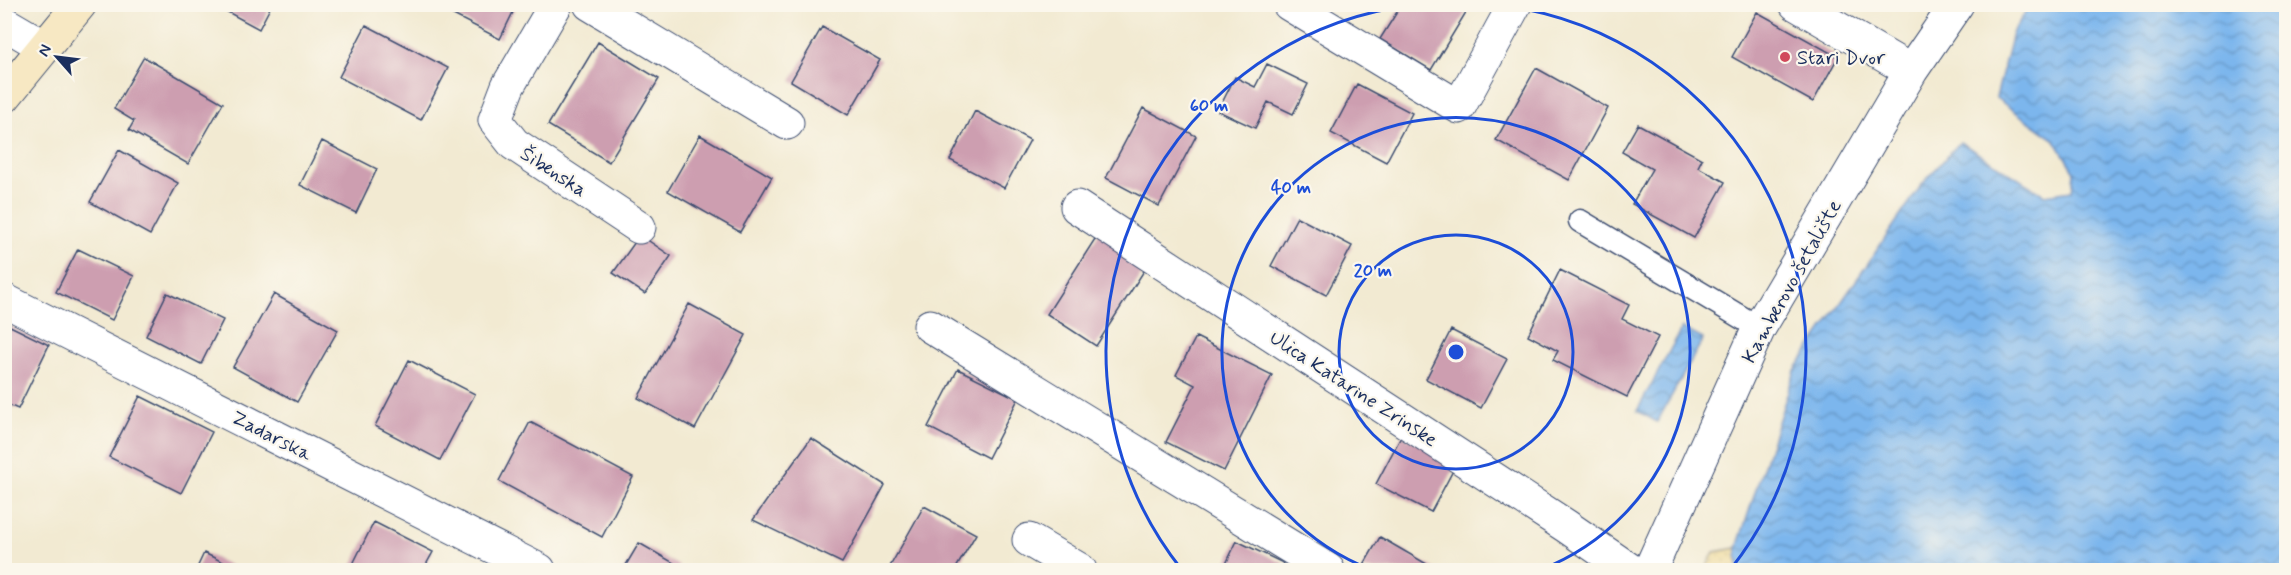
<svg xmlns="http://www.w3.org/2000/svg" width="2291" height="575" font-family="Mynerve,sans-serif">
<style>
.sand{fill:url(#sand-dots);stroke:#84847e;stroke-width:1.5}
.water{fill:url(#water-waves);stroke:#4b72a6;stroke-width:1.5}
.building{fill:#cd9eb0}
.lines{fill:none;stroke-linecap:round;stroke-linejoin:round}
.service-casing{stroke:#3b4b6f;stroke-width:25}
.minor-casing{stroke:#3b4b6f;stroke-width:35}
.secondary-casing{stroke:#3b4b6f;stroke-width:35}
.service{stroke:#fff;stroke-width:22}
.minor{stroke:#fff;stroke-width:33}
.secondary{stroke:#f7e8c3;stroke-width:33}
.ring{fill:none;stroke:#1d4ed8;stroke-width:3}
.poi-dot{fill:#d1495b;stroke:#fbf7ec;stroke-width:2}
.labels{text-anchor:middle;stroke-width:4.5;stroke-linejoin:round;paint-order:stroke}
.poi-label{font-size:20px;fill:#1b2f5e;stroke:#fbf7ec;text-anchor:start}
.street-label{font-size:20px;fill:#1b2f5e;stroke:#fbf7ec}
.centre{fill:#1d4ed8;stroke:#fbf7ec;stroke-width:3}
.ring-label{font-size:18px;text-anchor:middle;font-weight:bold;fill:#1d4ed8;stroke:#fbf7ec;stroke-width:4.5;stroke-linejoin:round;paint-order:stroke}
</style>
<defs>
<pattern id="sand-dots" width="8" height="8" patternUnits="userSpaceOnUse" patternTransform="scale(1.5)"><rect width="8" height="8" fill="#eeda9e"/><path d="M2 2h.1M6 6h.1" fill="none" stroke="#ccbb8a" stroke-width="1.8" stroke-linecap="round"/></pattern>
<pattern id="water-waves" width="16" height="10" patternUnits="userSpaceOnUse" patternTransform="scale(1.5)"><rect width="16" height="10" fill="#7bb6ed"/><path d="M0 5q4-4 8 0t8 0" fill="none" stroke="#6494c3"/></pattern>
</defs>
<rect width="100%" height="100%" fill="#fbf7ec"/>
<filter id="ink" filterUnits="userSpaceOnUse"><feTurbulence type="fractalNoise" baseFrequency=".0167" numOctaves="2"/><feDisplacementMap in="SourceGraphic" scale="12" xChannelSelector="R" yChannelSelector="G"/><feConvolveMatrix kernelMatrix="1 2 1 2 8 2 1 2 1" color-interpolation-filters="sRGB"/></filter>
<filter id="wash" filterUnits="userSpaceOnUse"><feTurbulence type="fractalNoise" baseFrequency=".008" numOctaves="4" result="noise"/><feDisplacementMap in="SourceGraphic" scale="24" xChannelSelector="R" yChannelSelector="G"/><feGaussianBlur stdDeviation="1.35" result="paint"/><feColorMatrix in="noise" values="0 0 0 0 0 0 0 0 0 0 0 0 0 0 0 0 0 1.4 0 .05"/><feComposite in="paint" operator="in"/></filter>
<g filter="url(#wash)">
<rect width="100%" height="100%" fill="#f2ead2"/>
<path class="sand" d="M1737,548L1738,570H1705L1714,552Z"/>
<path class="water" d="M2030,5H2286V570H1738L1737,548L1795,370L1920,187L1960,142L2044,195L2072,191L2074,172L2055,140L1996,98L2012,33Z
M1682,328L1703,339L1657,422L1637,411Z"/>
<g id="blocks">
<path class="building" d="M213,4H272L259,29Z
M432,4H517L500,39Z
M1402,4H1471L1431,70L1380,39Z
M1757,12L1838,57L1813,102L1732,57Z
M366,25L448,68L421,120L339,77Z
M822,27L880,60L848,115L791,81Z
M598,42L659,79L609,162L548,125Z
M144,57L223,103L188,164L129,130L134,121L114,109Z
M1267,64L1308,84L1293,114L1268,102L1255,128L1218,111L1235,77L1255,87Z
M1536,68L1608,108L1569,180L1496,140Z
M1357,84L1412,113L1386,162L1331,133Z
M1143,108L1196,136L1159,206L1106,178Z
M975,111L1030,140L1004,188L950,160Z
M1638,124L1702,159L1698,167L1725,182L1694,238L1632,204L1652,169L1622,152Z
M700,135L772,177L740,232L668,191Z
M322,141L377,169L356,213L300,185Z
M119,150L178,183L150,235L90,202Z
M1297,217L1352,246L1326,295L1271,266Z
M1100,231L1149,263L1096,346L1047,314Z
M640,235L671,256L645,294L613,273Z
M78,249L134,276L112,320L56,292Z
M1560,270L1629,305L1622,319L1658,337L1627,397L1553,360L1558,351L1528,335Z
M167,293L223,320L201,364L146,336Z
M274,294L338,330L297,402L233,367Z
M689,304L746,335L695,429L638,398Z
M4,323L49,345L18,409L4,403Z
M1451,330L1507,359L1481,408L1426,379Z
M1196,337L1272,375L1224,471L1166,442L1195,385L1176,375Z
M409,360L475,394L440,460L375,426Z
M958,369L1018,399L988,458L928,427Z
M140,396L212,432L181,493L109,457Z
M530,422L633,477L602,537L499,481Z
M1402,435L1457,463L1431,512L1376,484Z
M811,438L885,485L842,563L753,520Z
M924,506L976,534L955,570H888Z
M374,522L433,552L423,570H350Z
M1380,537L1437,570H1366L1362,568Z
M1237,541L1283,563L1280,570H1223Z
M639,543L679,566L677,570H623Z
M204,553L240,570H196Z"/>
</g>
</g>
<g filter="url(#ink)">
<use href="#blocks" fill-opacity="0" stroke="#3b4b6f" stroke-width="1.5"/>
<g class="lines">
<g class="service-casing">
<path id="service" d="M1580,221L1759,328"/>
</g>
<g class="minor-casing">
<path id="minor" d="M556,4L508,86L495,120L514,144L639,227
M590,4L787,123
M1289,4L1459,107L1515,4
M1796,4L1911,71
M4,23L45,47
M1077,207L1566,526L1630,570
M4,300L539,570
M930,326L1328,570
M1029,540L1080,570
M1650,570L1759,328L1911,71L1957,4"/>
</g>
<g class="secondary-casing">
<path id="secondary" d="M4,97L80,4"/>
</g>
<use href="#service" class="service"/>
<use href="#minor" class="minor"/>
<use href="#secondary" class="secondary"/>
</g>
</g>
<g class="ring">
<circle cx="1456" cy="352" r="117"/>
<path d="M1372 570A234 234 0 1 1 1540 570"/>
<path d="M1182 570A350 350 0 0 1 1413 5M1499 5A350 350 0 0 1 1730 570"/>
</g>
<circle class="poi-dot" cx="1785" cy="57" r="6"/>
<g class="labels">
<g class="poi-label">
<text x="1797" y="64">Stari Dvor</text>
</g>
<g class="street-label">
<text transform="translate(554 171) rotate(33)" y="7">Šibenska</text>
<text transform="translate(1791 281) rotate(-61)" y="7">Kamberovo šetalište</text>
<text transform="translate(1354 388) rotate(33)" y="7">Ulica Katarine Zrinske</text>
<text transform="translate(272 435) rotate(27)" y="7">Zadarska</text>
</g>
</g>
<circle cx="1456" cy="352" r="9" class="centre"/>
<g class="ring-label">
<text x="1209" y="111">60 m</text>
<text x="1291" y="193">40 m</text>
<text x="1373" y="276">20 m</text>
</g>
<rect width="2291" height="575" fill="none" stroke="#fbf7ec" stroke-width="24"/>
<g transform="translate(57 57) rotate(298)" stroke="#fbf7ec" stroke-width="4.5" paint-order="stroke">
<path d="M0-4.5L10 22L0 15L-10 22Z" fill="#1b2f5e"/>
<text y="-9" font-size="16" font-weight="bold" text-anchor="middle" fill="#1b2f5e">N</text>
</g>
</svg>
